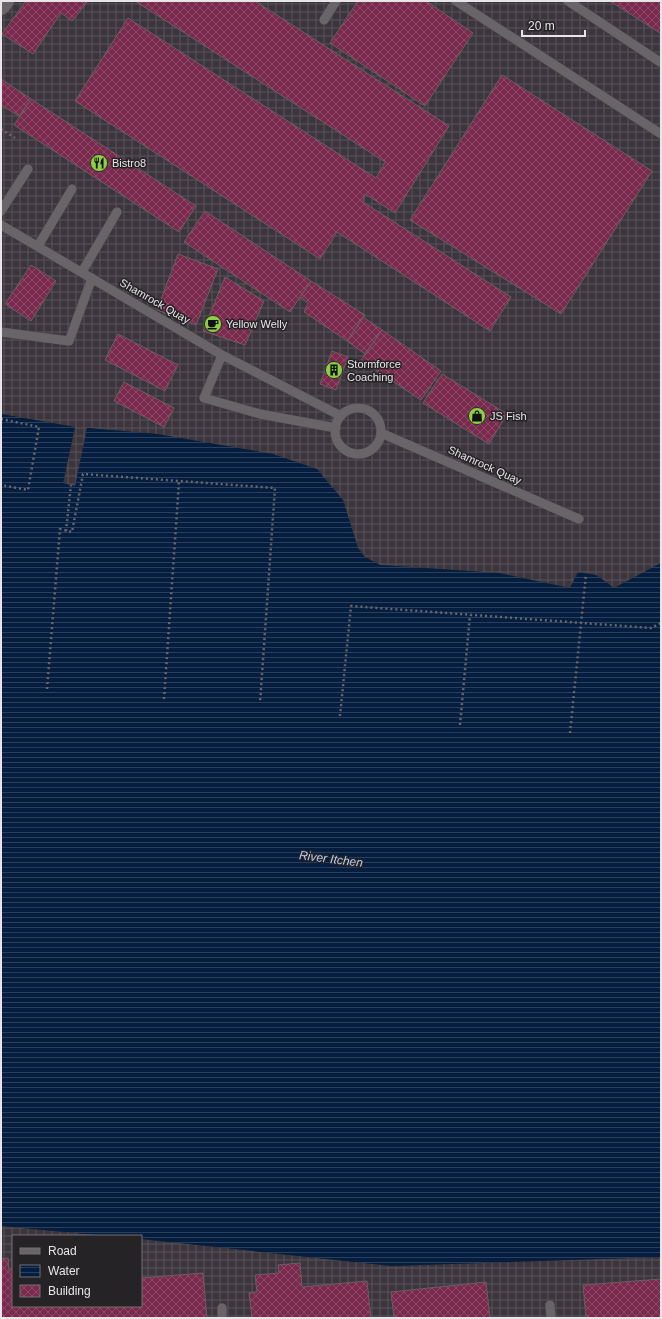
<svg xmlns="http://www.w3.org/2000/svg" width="662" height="1319" font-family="Helvetica,sans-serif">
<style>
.industrial{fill:url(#industrial-grid)}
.water{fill:url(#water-rules)}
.building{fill:url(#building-cross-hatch);stroke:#666062}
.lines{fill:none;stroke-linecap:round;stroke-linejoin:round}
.service-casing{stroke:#4a474a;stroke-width:10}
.minor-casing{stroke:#4a474a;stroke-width:19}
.path{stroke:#6a676a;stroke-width:2.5;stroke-dasharray:2 3;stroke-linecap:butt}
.service{stroke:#686468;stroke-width:9}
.minor{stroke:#686468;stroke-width:18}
.labels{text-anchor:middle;stroke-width:3;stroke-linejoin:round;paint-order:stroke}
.poi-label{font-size:11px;fill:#e7e5e7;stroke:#262326;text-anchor:start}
.street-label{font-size:11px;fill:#e7e5e7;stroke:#262326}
.water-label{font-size:12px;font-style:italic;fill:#b5cff4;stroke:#262326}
</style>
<defs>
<pattern id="industrial-grid" width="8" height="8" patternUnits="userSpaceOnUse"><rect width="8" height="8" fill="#3c353d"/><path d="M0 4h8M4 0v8" fill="none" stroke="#585259"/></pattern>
<pattern id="water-rules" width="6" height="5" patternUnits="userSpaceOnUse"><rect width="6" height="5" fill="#051e3f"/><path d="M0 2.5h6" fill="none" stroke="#293f5b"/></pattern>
<pattern id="building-cross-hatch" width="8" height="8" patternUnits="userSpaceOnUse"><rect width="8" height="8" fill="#7a2b4d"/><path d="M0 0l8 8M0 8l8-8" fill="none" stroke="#8d4a67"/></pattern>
</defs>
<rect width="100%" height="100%" fill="#302c30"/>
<path class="industrial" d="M1,1H661V563L614,588L596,575L578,572L570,588L499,573L380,565L365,557L358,548L343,500L273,454L157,434L88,428L76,487L63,484L75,427L1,414Z
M1,1226L107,1236H13V1306H141V1239L392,1266L661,1257V1318H1Z"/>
<path class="water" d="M1,414L75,427L63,483L75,486L87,428L157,434L273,454L317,469L343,500L358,548L365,557L380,565L499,573L570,588L578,572L596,575L614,588L661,563V1257L392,1266L141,1239V1236H107L1,1226Z"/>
<path class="building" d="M26,1H88L72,21L61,13L33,54L2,34Z
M135,1H255L449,126L395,213L365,194L363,202L511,297L490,331L337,232L320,259L75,101L128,18L376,178L385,162Z
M358,1H426L473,33L425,106L330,43Z
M610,1H661V31L660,33Z
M502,75L652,171L561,314L410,220Z
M1,79L31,99L19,116L1,105Z
M31,99L196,206L179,232L14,125Z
M205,211L311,281L290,312L184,242Z
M178,254L218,269L196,325L157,310Z
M31,265L56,281L31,321L5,304Z
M225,277L264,301L245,345L203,331Z
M311,281L365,315L347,341L304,312L308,303L300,297Z
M363,317L382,330L365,354L347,341Z
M382,330L441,371L421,400L361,360Z
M118,334L178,365L165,391L105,360Z
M332,351L348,357L336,390L320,384Z
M442,374L507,414L489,444L423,403Z
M124,382L174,408L164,427L114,401Z
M8,1258L9,1270L13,1269V1306H141V1278L203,1273L207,1318H1V1259Z
M300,1263L302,1287L367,1281L371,1318H252L249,1293L257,1292L255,1275L279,1273L278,1265Z
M661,1279V1318H586L583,1285Z
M486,1282L490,1318H394L391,1292Z"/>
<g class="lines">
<g class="service-casing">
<path id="service" d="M456,1L661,134
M568,1L660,62
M324,20L336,1
M1,211L28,169
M1,225L222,355L341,416
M38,246L72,189
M82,272L117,212
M1,332L69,341L92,278
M222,355L204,398L260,414L336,428
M335 431a23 23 0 1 1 46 0a23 23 0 1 1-46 0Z
M381,433L579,519
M550,1305L551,1318
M222,1308V1318"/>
</g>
<g class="minor-casing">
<path id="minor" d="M1,6L5,1"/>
</g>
<path class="path" d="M1,129L15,138
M1,419L39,427L28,490L1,485
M66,531L71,485
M47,689L60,529L72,532L83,474L275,488L260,703
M164,699L179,482
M340,716L351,606L651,628L661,623
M460,725L470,615
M570,733L586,574"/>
<use href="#service" class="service"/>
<use href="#minor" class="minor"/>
</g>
<defs>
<g id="restaurant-disc" transform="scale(0.9)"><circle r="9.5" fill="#8ece43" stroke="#262326"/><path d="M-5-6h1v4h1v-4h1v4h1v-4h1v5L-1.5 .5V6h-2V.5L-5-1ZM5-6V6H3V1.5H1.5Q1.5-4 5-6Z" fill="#111"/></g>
<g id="cafe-disc" transform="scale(0.9)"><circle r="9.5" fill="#8ece43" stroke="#262326"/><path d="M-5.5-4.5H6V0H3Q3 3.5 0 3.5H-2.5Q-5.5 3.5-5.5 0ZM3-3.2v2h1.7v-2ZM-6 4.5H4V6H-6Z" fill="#111"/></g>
<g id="building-disc" transform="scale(0.9)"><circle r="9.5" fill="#8ece43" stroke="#262326"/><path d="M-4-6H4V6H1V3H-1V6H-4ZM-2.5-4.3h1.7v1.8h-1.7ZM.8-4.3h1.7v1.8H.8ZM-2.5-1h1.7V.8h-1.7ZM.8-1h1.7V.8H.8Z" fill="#111"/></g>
<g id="shop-disc" transform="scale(0.9)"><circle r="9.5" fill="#8ece43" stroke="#262326"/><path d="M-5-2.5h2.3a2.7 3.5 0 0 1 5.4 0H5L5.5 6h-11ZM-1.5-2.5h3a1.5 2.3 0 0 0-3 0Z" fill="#111"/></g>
</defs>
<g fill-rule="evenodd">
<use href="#restaurant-disc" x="99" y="163"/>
<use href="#cafe-disc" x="213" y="324"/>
<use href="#building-disc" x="334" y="370"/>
<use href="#shop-disc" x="477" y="416"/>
</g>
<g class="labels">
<g class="poi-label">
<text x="112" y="167">Bistro8</text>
<text x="226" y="328">Yellow Welly</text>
<text x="347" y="368">Stormforce<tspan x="347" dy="13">Coaching</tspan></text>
<text x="490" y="420">JS Fish</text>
</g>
<g class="street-label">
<text transform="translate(155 301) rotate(30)" y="4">Shamrock Quay</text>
<text transform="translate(485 465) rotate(24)" y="4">Shamrock Quay</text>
</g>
<g class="water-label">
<text transform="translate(331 859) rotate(7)" y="4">River Itchen</text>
</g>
</g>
<rect width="662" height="1319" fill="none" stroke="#e7e5e7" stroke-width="4"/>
<rect x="12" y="1235" width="130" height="72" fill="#262326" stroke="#737173"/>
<rect x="20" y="1248" width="20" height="6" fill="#686468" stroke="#737173"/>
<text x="48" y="1255" font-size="12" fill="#e7e5e7">Road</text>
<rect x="20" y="1265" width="20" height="12" fill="url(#water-rules)" stroke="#737173"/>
<text x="48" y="1275" font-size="12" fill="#e7e5e7">Water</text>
<rect x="20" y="1285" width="20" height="12" fill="url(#building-cross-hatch)" stroke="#737173"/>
<text x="48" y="1295" font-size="12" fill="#e7e5e7">Building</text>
<path d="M522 30v6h63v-6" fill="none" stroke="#e7e5e7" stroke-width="2"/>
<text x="528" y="30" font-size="12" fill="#e7e5e7" stroke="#262326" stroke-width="3" paint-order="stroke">20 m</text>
</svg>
